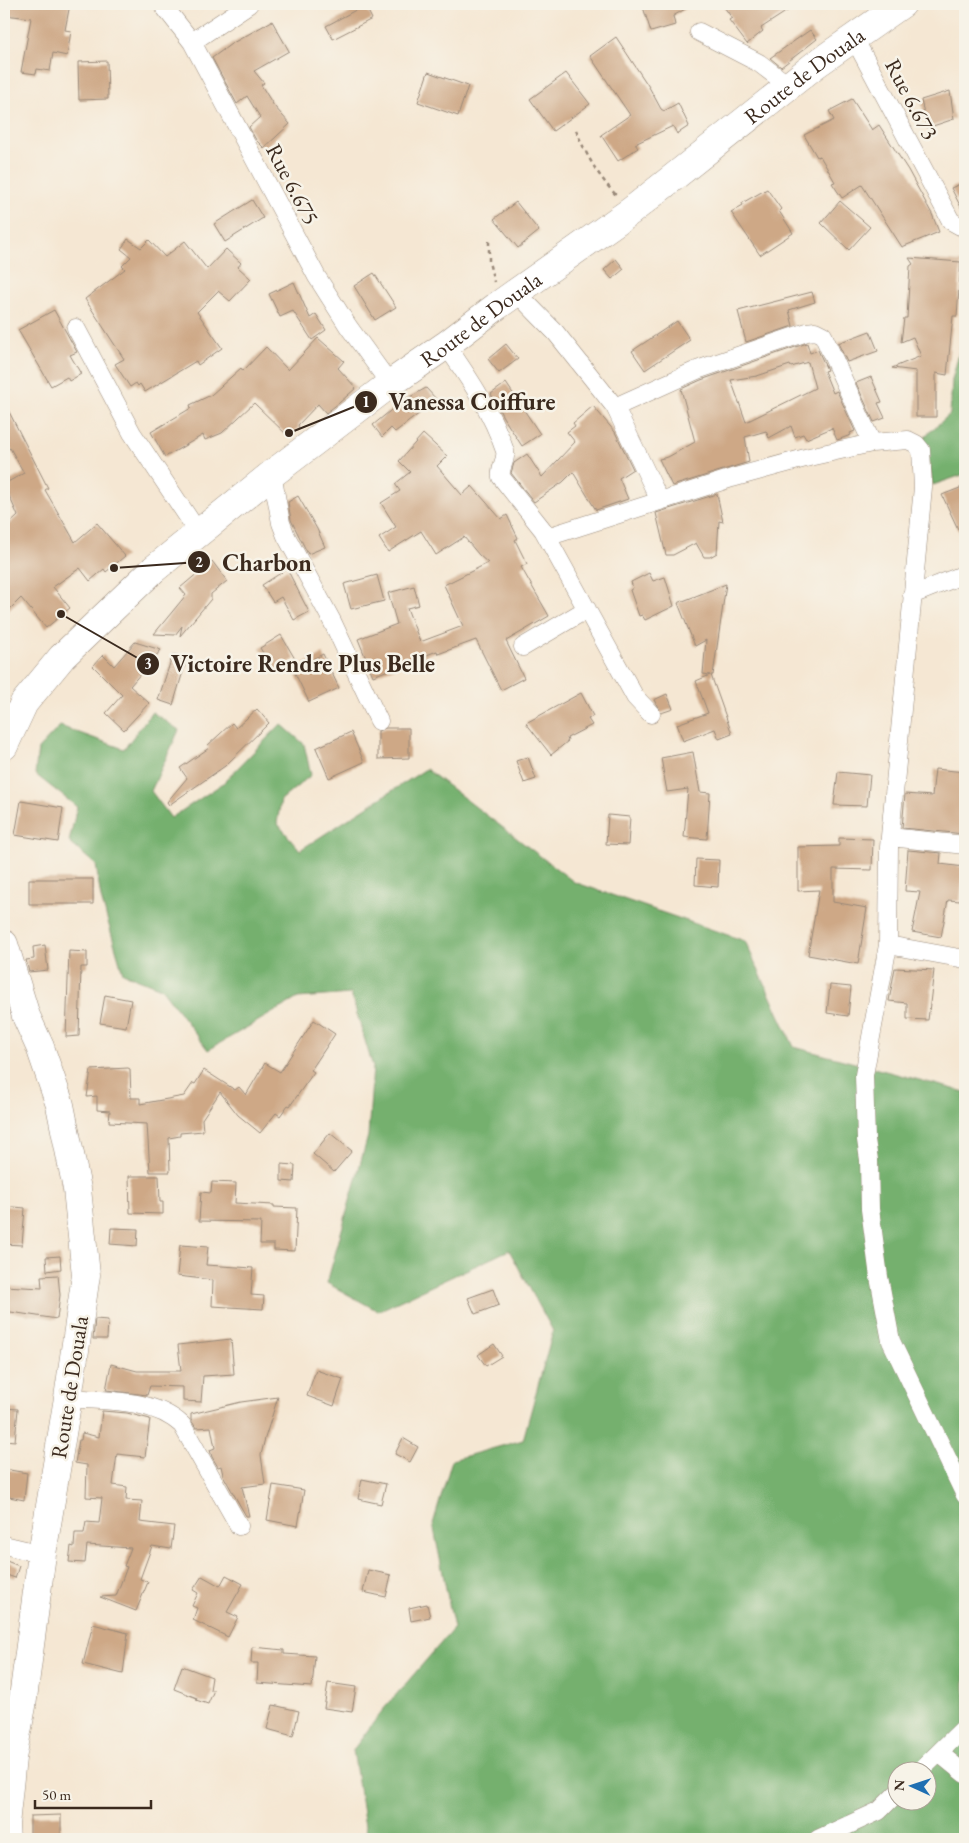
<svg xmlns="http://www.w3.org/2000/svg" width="969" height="1843" font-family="'EB Garamond',serif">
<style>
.forest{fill:#74b06e;stroke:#586d46;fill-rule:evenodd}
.building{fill:#cea886;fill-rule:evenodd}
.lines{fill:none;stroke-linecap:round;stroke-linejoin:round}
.minor-casing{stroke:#988878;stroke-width:19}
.trunk-casing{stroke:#988878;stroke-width:29}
.path{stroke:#988878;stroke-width:2.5;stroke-dasharray:4 4;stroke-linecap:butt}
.minor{stroke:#fff;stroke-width:18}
.trunk{stroke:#fff;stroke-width:28}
.labels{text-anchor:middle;stroke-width:5;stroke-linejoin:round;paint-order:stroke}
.street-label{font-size:22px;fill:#3b2a1e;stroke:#f7f3e8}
.leader{fill:none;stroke:#3b2a1e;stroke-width:2}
.callout-dot{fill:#3b2a1e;stroke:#f7f3e8;stroke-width:2}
.mark-label{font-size:15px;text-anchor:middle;font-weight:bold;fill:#fff}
.callout-label{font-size:24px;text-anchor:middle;font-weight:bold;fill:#3b2a1e;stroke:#f7f3e8;stroke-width:5;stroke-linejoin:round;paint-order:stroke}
</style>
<rect width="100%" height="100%" fill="#f7f3e8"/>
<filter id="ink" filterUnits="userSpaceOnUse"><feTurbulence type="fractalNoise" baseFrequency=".02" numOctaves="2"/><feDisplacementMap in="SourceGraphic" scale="10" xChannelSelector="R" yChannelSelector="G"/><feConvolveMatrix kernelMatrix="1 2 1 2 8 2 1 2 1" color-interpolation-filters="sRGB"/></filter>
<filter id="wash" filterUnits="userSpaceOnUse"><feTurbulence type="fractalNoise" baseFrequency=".0096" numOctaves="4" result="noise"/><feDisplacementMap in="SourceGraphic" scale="20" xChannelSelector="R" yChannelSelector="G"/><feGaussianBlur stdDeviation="1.12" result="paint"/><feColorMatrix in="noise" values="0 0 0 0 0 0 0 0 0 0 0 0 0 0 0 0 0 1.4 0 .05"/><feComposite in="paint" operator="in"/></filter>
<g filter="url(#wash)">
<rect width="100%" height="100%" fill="#f5e7d3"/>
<path class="forest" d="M965,330V474L933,485L924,437L950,414L952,380Z
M152,712L179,730L151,791L171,818L222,784L281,724L304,744L311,775L281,800L277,823L300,850L426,769L574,882L745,941L794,1047L965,1092V1839H367L353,1750L382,1711L454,1628L433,1524L452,1460L523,1440L553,1331L509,1250L378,1311L327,1283L368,1136L373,1067L351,994L298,998L208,1050L161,988L123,973L101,898L96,865L69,842L77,807L35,774L38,749L60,726L124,749ZM896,1770H926V1800H896Z"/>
<g id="blocks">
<path class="building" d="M4,4H70L65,30L71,31L67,56L53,53L50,71L37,69L36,74L21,72L31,18L4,15Z
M654,4H694L673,16L675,25L651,32L643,7Z
M722,4H798L761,28L763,31L747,44L729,20L732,18Z
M365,5L372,19L333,39L326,26Z
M272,21L289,51L254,71L264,83L261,85L274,106L290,124L264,148L256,140L249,127L260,117L247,96L237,104L212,58L231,44Z
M810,30L817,39L794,57L781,67L770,58Z
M616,37L649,87L661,109L664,111L678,103L689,126L677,134L673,126L635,144L638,148L618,161L601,135L630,115L590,56Z
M107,61L108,99L79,100L78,62Z
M428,72L468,86L458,116L418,102Z
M566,73L590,104L553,131L530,99Z
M950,91L954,119L927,128L921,100Z
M852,99L872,130L879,125L908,170L932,214L939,232L902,247L862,185L842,198L832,183L835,182L820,156L817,157L804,135L834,120L829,111Z
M965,182V215L951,188Z
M767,189L781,209L779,211L793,233L760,255L731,212L743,205L742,203Z
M252,200L263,218L225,242L214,224Z
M840,201L870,227L849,250L821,223Z
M516,202L539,231L518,248L494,219Z
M128,239L141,248L149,240L165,257L185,241L207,269L226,249L241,263L238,267L251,279L230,301L218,291L197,312L222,348L198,365L196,361L145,392L140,384L138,386L136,383L130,387L115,364L124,359L85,299L125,269L122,266L131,257L121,249Z
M909,258L961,262L957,316H953L947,375L936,373V417H916V371L892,368L921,356L913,337L901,342L904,318H907L910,266L913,264Z
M616,259L624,269L612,279L604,270Z
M374,273L396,307L375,320L354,286Z
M294,282L310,318L316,314L326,330L312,340L293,311L280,317L269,294Z
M812,292L815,302L789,310L793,326L746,342L738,311Z
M54,310L77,352L70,355L81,374L69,381L67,377L51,386L18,330Z
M677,321L690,340L645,370L632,351Z
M870,331L878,351L847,362L838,343Z
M318,338L344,361L338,368L356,388L339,403L326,413L318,404L298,425L299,427L289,437L254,403L222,433L205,440L203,435L165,457L151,432L191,408L190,405L211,395L241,368L243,371L266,347L288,370Z
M807,343L810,353L818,350L827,370L824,371L833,393L837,391L855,431L850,433L851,435L837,440L832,428L806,439L803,434L795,437L791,426L769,438L766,431L745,437L749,462L672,486L659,459L668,457L695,442L681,389L701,380ZM808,362L815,388L746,422L731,380L757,376L790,365L791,367Z
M506,344L518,359L499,373L488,359Z
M871,377L882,402L878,403L885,418L874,422L856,383Z
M506,383L540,434L522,446L503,417L491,394Z
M426,388L437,400L395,432L391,428L382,437L373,425L401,402Z
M4,402L48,488L45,490L75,542L97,523L125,556L106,572L104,569L90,581L80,568L53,587L70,608L46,628L21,598L4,615V529L18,516L4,484L24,473L10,448L4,452Z
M593,406L615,432L633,469L619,478L628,499L596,510L573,472L563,482L534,502L511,473L514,463L527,454L542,477L575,442L567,432L575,426L573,423Z
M423,434L447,456L437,466L462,495L472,486L501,519L507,515L518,538L515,540L527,564L521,567L549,616L506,641L524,678L501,690L476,640L438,654L437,651L373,676L358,639L397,624L388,593L414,586L419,605L407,608L420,642L463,626L444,585L488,563L479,555L464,537L436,555L421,531L388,552L379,538L396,527L381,503L400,491L395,484L410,472L399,461Z
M965,486V544L942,495Z
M717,494L723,522L719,521L717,553L710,557H704L696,543L673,555H666L656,513Z
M298,496L317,529L325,547L308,554L291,520L288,502Z
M212,561L227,581L211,594V599L180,636L182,626L175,635L154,634L186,595L180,588Z
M287,569L309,612L294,620L281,597L273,602L262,585Z
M649,573L653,581L665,577L674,606L645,620L642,615L639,616L630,590L633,588L631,582Z
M377,575L384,601L351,609L344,584Z
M726,584L713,675H711L732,734L719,739L715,729L683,741L677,724L708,713L696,681L710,675L703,674L706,640L695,646L678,603Z
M281,635L295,659L274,671L260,648Z
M135,642L161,650L130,686L149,703L124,730L106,713L122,695L93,666L103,655L114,666Z
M173,654L187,658L173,705L158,700Z
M323,654L339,688L309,702L293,669Z
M581,693L593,716L588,719L592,725L567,738L568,741L551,755L526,723Z
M667,694L673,709L661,713L654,700Z
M257,709L269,723L225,766L169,805L167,802L187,778L180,768L209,748L207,746L232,723L236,728Z
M386,728H409V758L378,759V731Z
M351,732L364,762L329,778L316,748Z
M693,752L700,792L710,793L707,839L684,837L688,789L667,792L661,758Z
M528,757L536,779L524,783L516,761Z
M935,769L965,772L964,825L965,834L902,828L905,794L932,796Z
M838,772L870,775L867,806L834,805Z
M21,801L63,808L58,842L15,835Z
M608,815L630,817L628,845L606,844Z
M839,838L873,839L872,870L833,869V902L867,908L858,964L808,955L819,890L798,891V847L839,846Z
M908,850L941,853L940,864L964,867L960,901L948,900L941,937L912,932L920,892L905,891Z
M696,859L719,860L718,887L695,885Z
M29,879H93V904H29Z
M45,945L48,970L29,972L26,960L34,959L33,947Z
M69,951L87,952V967H81L79,1036L66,1037Z
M895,968L934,970L928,1020L907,1019V1003L889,1001Z
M830,985L851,987L848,1016L827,1013Z
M105,995L131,1000L126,1027L100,1023Z
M314,1020L335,1034L311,1070L314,1072L290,1106L288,1105L280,1116L276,1113L260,1133L238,1115L220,1092L202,1119L203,1131L180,1133V1136L169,1138L170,1172H150L147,1124L109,1122L110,1111L97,1110V1096L87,1097L91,1070L128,1068L130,1069L131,1098H140V1104L184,1096L193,1083L195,1084L204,1070L235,1090L239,1087L246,1095L265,1063L280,1072Z
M330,1133L352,1151L334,1172L313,1154Z
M281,1164L295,1165L294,1182L281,1181Z
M129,1176H159L160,1202H163V1214L130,1213Z
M212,1182L236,1183L235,1203L274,1205V1207L297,1208L295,1251L274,1250V1244H260L261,1222L199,1221L201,1192L211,1193Z
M4,1206L25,1208L22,1245L4,1244Z
M111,1228L138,1229L137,1246L110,1244Z
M180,1245L208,1247L206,1265L253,1268L251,1295L264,1296L263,1309L212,1306L213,1280L177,1276Z
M60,1256L61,1269L47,1271L46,1257Z
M58,1275L60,1295L57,1319L4,1311V1286L42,1288L41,1276Z
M493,1289L499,1305L475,1314L468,1298Z
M95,1319L108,1320L107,1339H93Z
M231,1339L234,1374L203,1376L201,1402L183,1401V1387L150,1386L147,1395L106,1390L111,1364L137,1371H181L178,1345Z
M494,1344L502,1356L486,1366L478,1355Z
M316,1370L343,1379L334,1406L307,1396Z
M278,1397L265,1438L261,1455L265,1484L242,1487L249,1516H246L223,1475L221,1466L218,1467L212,1457L210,1450L215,1448L211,1427L196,1428L191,1420V1414L241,1402Z
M4,1408L18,1409L15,1441L4,1440Z
M102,1411L127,1413L150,1419L145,1457L117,1454L113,1485L127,1487L126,1500L142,1501L140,1522L174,1526L171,1549L152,1546L140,1579L148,1582L136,1611L100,1597L116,1596L127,1567L124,1566L131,1548L87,1545L85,1563L69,1562L71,1546L74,1547L75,1533H84L86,1522L99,1523L102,1498L86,1497L87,1465L75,1463L79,1440H81L82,1433L99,1437Z
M403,1438L418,1447L410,1462L395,1454Z
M4,1469L27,1473L24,1500L4,1496Z
M362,1479L386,1484L381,1504L358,1499Z
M273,1485L304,1490L298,1526L267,1520Z
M4,1560L19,1566L15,1578L4,1574Z
M368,1570L391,1575L386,1597L363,1592Z
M226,1575L243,1584L227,1612L238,1617L228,1637L193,1620L197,1608L192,1606L198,1593L193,1590L202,1576L220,1586Z
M427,1604L430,1617L411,1621L409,1608Z
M93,1624L128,1633L123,1674L83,1664Z
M252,1647L284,1650V1654L315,1656L312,1687L257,1683L258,1663H251Z
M182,1666L212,1677L210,1690H214L208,1704L196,1700L197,1698L174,1689Z
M328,1683L356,1687L352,1712L324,1708Z
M273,1705L299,1711L293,1736L267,1729Z
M61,1815V1839H30V1816Z"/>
</g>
</g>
<g filter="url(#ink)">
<use href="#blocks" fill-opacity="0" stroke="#988878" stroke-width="1"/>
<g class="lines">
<g class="minor-casing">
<path id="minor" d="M162,4L192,42L317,277L348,326L390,384
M699,32L759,63L789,86
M854,38L951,221L960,226H965
M192,42L249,4
M517,293L556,333L615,407L660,501
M76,328L132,433L198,532
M446,345C469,378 492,412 505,451C507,460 499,468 501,477L543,530L635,697L651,714
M615,407L697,370L807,332L815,331L823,335L872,443
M272,474L281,523L286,536L332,621L379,721
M547,537L732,478L809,457L872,443L908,440L916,444L921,450L923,487L889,847L888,945L864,1075L866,1140L869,1160L870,1209L879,1277L891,1341L965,1495
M912,595L965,574
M523,647L587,609
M890,837L965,845
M888,945L965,959
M68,1398C106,1401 153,1398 182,1425L239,1526
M4,1545L42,1554
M939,1753L965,1774
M921,1770L965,1727
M818,1839L879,1811L896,1794"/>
</g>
<g class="trunk-casing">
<g id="trunk">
<path id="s1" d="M4,746L24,703L62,657L154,569L272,474L390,384L446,345L497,306L631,211L815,65L902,4"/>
<path d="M4,944L26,1016L40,1047L60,1105L77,1189L86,1275L68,1398L42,1554L22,1706L12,1758L5,1825L6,1839"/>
</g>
</g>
<path class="path" d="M576,130C586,155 598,176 616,195
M489,241V262L494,282"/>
<use href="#minor" class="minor"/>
<use href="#trunk" class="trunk"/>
</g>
</g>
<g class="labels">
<g class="street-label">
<text dy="8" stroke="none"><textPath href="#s1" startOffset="1051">Route de Douala</textPath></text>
<text transform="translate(912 99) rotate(62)" y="8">Rue 6.673</text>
<text transform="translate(293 184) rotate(62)" y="8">Rue 6.675</text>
<text dy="8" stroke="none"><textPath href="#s1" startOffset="646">Route de Douala</textPath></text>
<text transform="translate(69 1387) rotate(-81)" y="8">Route de Douala</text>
</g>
</g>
<path class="leader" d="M289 433L366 402M114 568L199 562M61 614L148 664"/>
<g class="callout-dot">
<circle cx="289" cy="433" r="5"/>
<circle cx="114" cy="568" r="5"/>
<circle cx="61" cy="614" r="5"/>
<circle cx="366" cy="402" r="12"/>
<circle cx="199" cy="562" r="12"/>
<circle cx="148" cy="664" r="12"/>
</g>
<g class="mark-label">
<text x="366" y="407">1</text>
<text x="199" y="567">2</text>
<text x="148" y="669">3</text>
</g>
<g class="callout-label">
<text x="472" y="410">Vanessa Coiffure</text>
<text x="267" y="571">Charbon</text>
<text x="303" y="672">Victoire Rendre Plus Belle</text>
</g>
<rect width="969" height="1843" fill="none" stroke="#f7f3e8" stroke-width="20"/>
<g transform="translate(912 1786) rotate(273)"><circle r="24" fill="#f7f3e8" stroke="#aca397"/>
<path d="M0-4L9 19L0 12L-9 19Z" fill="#1f6fb2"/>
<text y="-8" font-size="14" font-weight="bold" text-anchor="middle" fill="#3b2a1e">N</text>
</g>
<path d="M35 1800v8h116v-8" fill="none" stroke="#3b2a1e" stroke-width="2.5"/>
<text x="42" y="1800" font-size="15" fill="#3b2a1e" stroke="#f7f3e8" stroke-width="4" paint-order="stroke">50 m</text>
</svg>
